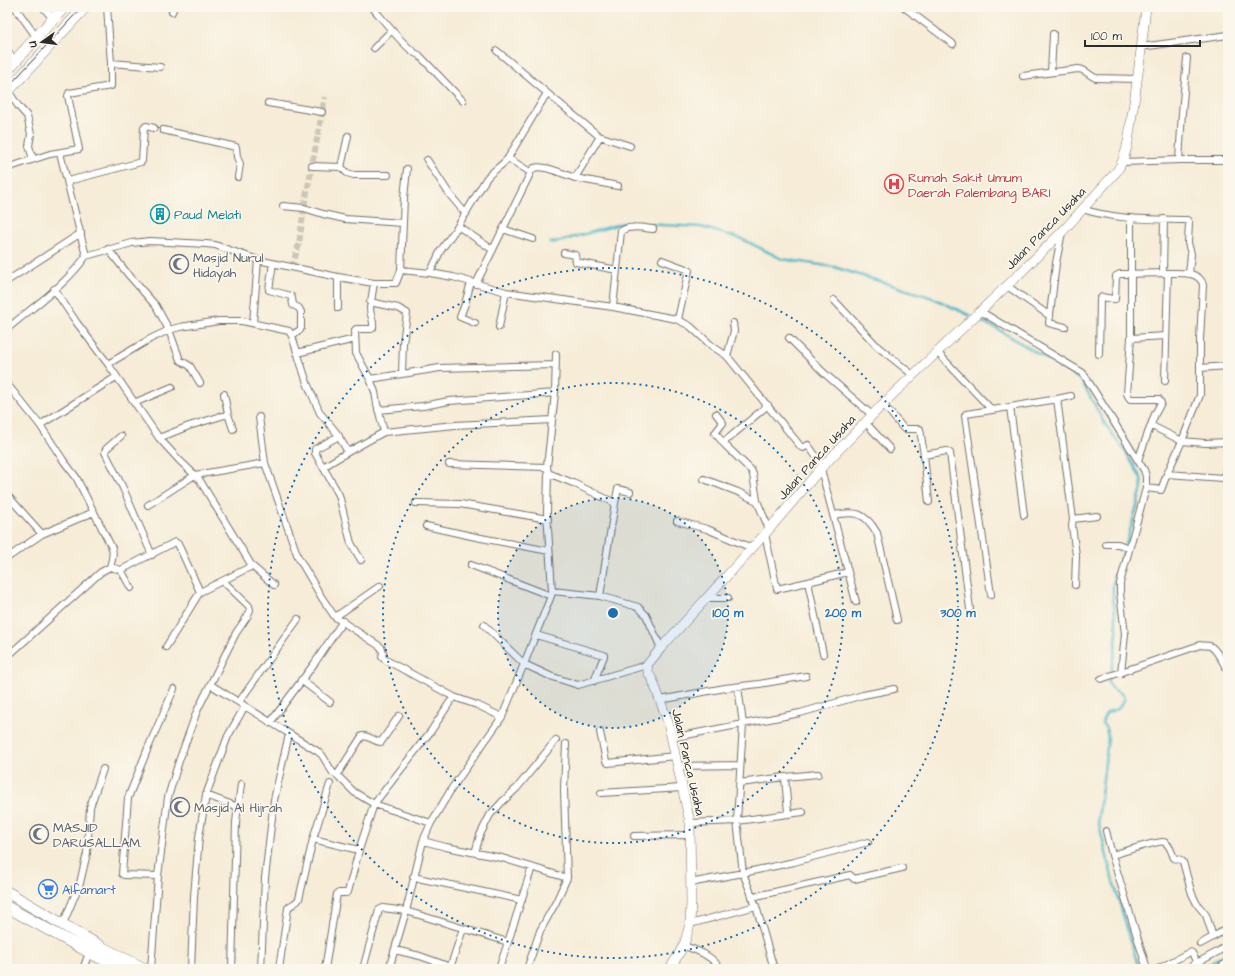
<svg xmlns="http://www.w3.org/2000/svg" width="1235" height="976" font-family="'Architects Daughter',sans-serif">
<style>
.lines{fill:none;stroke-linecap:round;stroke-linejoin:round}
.stream{stroke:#4ab5c7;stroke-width:2.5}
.street-tunnel{stroke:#cdc5b5;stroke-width:6;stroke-dasharray:6 3;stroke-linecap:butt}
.street-casing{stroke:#726f67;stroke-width:8}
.secondary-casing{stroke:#726f67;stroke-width:10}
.highway-casing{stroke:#726f67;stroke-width:12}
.street{stroke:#fff;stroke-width:6}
.secondary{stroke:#fff;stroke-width:9}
.highway{stroke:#fff;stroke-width:11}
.tram{stroke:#2b2b2b;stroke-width:1}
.ring{fill:none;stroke:#1f6fb2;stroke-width:2;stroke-dasharray:2 4}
.labels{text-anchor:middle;stroke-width:3.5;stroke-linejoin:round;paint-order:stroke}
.health-label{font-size:13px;fill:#be3a42;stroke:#fbf7ec;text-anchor:start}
.culture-label{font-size:13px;fill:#0d838f;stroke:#fbf7ec;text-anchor:start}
.street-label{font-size:13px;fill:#2b2b2b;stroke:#fbf7ec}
.worship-label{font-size:13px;fill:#5b616d;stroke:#fbf7ec;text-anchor:start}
.shop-label{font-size:13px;fill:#366cbe;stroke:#fbf7ec;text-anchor:start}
.centre{fill:#1f6fb2;stroke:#fbf7ec;stroke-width:2}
.ring-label{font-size:12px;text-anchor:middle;font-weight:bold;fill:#1f6fb2;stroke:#fbf7ec;stroke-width:3.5;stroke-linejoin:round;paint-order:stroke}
</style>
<rect width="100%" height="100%" fill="#fbf7ec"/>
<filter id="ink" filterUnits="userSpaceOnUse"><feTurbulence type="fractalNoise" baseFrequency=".025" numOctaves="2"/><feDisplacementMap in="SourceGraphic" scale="8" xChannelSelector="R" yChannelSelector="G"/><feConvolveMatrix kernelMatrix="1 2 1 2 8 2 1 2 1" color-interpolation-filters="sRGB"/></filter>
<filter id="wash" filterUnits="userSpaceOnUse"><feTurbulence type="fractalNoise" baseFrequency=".012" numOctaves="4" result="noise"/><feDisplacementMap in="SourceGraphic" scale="16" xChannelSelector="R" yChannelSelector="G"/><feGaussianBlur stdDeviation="0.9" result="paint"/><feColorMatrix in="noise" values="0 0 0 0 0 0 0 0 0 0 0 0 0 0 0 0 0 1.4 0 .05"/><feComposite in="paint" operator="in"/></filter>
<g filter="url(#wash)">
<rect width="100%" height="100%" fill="#f6ecd7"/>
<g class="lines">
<path class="stream" d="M550,243L561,241L623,223L701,227L742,239L782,259L834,267L933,298L971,316
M975,319L996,328L1081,380L1105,424L1125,451L1141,478L1142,488L1127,541L1113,582V597L1117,630L1115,653L1108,683L1112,688L1123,695L1124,700L1118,709C1107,712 1105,712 1102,723L1106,728L1108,738L1098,820L1112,877L1139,969
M1202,969L1228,952"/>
</g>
</g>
<g filter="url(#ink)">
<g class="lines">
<path class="street-tunnel" d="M292,267L299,244L304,208L325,97"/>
<g class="street-casing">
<path id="street" d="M15,7L37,38
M43,7L53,19
M372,7C381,17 408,52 419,55L463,101
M904,7L953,44
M172,12L174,7
M1141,47L1228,35
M374,48L392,30
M7,51L16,61
M497,51L547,93L508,158
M111,63L160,67
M1051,72L1053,34
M1023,76L1078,69C1086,69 1089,76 1096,78L1138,79
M8,91L19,107L27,116L31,134L29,146L33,159
M547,93L599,136V138L575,178L618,186
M268,103L322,112
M163,130L236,147L237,157L240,164L238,177
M599,136L630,146
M427,160L450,195L466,214
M1179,160L1182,113L1187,58
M1123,162L1179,160H1228
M312,166L341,167L347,173L354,175H388
M341,167L348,136
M7,168L50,154L79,149L68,96L69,93L111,86V63L107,7
M530,173C531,171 533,169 534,168C543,164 566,175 575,178
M68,181L141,162L142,161L144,128L146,126L154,128
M283,206L304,208L323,214L345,219L403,223
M1082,209C1116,220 1151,219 1187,220L1189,223L1188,243L1191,254L1189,274
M1131,219V338L1127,394L1130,399H1159L1161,403L1155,414L1138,460
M458,226L493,250
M1062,232L1056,263L1049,323L1065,327
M108,249L127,273L156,306L169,330L180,360L190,366L200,383
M564,253L575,255L576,262L617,270
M86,256L132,243L150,241L206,244L215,245L258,260L338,277L374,283H396L401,270L404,198L407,169
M662,260L689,270L678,319
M273,263L269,290L291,296L292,298L293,305L299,308L301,312V328L300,330L292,335
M401,270L430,273L453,277L506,292L613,307L676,319L690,326L712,346L727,356L801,447L803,448L808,445L823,466
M430,273L441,250L458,226L486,179C492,171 502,166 508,158L530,172V174L503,229L533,239
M1163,273L1164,219
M1168,273C1180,273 1200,271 1203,285L1200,339V395L1182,441L1205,443L1228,442
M7,281L81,233
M471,282L465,304L460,317L475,323
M374,283L370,308C370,317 374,318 373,328L371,329H356L355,330L356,353L370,379L375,392L377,404L384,432
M476,284L503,229
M1007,286L1050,316
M54,289L77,323L108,364L159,438L179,460L199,479L252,566L274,585
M834,300L878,347L913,375
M370,302L398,308L407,313L403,343L402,374
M613,307L621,231C629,225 643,228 653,229
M338,308V277
M980,311L1083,373L1144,470L1146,476V488L1120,583V593L1125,634L1121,673
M253,323L258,260
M499,327L506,292
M7,329C34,306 66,285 86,256L60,153
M789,338L823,372L872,415
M1131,338L1166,336
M937,352L992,410L1057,399L1073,519L1097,516
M297,353L355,339
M1099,354L1100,299L1102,297L1113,299H1115L1116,276L1120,274L1168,273L1165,381
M727,356L734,331L733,323
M108,364L150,339L169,330L180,327L219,321H242L289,331L292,336L307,383L320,413L336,432L348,452L323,467L334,486L339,495L351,543L361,560
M1200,368L1228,366
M370,379L440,368L556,365
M7,384L40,425L63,460L76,477L112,548C114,555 112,560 110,567
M224,394L228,414
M1057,399L1071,396
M134,403L172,387
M883,404L904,429H920L924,455L947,451L950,453L970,609
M1010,407L1024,515
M378,410L423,406L449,401L555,393
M716,414L723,423L715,433L725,445L751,470L753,474L757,501L769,529
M259,417L265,463
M865,422L890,449
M40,425L116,377
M1152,426L1182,441L1167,474
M121,436L106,449L105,452L123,488L152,555
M159,438L189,426L228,414L233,429
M723,443L768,405
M348,452L384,432L455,425L552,420
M924,455L929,502
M449,464L547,467
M323,467L315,453V449L339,436
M821,469L856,602
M548,473L573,483L615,503L600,596
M704,479L738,492L757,501
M1146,488L1161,490L1167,474L1223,478L1225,476L1228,451
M7,495L42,534
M416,503L460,504L548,519
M615,503L618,489L630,492
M148,505L195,475L265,463L298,557L322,598L335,617L381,647L383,652L382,657L384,659L454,697L477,705L502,717
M833,515C856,511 865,512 877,533L897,620
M1073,519L1072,526L1076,555L1075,585
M677,521L707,529L752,548
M426,526L476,537L549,551
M765,534L777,589L808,582L823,654
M1106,544H1118L1129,548
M7,558L42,534L94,512
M471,565L551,596
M121,570L131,588
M808,582L848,572
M552,591L600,596L638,607L646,615L661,648
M991,595L978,504L965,416L966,414L992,410
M707,598H728
M335,617L380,586
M484,625L524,664L550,676L578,685L647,665
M536,635L604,655V656L594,681
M166,647L200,592L252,566
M9,655L101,572L110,567L121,570L175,542L178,544L200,592
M1101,679L1200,645C1203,646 1207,645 1210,646C1217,649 1224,665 1228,671
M301,680L330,702
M211,685L317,751L322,755L333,773L337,775L354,792L374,804L431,823
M738,687L743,724L737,821L743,873L794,862L868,842
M660,700L725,688L759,684L806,676
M239,702L298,619
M270,723L314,664L343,621
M600,732L606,761L608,763L675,756
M671,738L800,713L863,695L894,689
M677,766L740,765
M337,775L362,736C369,735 374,742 381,742L399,716
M740,783L785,777
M601,793L682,788
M206,795L238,807
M788,813L785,777L818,774
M690,823L737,821L803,812
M1106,831L1112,855L1147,969
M634,836L690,835
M313,839L359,850
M423,841L446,847L502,858L567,878
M475,853L480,835L490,815L502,802L517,788L556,740
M1112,855C1119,853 1160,840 1164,842C1170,844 1172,854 1174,858L1181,860L1183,862L1192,894L1197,904L1206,915L1213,937L1228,928
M158,876L124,875L122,874L128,798L148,748L174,689
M413,877L522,900
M690,883L743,873L756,906L774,969
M752,897L850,875L854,879L902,868
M63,924L80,883L87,853L90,807L103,769
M690,924L756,906
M508,942L532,867
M1200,944L1213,937
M684,946C697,950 713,956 720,969
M395,950L420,956L448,966L451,965L463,929
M83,969L90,950
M151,969L158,876L168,797L179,761L197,711L236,633L247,617L250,610L249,606L223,581
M191,969L194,896L199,837L206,795L228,736L245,706
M232,969L236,822L241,784
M261,969L265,878L274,800L289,734
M279,969L288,908C291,904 296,904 299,899L313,839L330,784
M325,969L337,894L339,893H346L348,892L359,850L374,804L431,731L450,702L454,697
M363,969L379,910L383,908L406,911L508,942L499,969
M389,969L406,911L423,841L431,823L452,788L502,717L524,664L551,596L552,591L547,512L548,473L547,467L555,393L556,354
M527,969L540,931L556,902L567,878L564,790L566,744
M1158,969L1190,952L1192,953L1197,963
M1186,969L1219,951L1228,944
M1218,969L1228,962"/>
</g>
<g class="secondary-casing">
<path id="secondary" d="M670,969L684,945L690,924L691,902L690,823L668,722L653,681L648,672L647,665L661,648L765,534L823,466L886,401L1013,280L1063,231L1117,171C1128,155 1129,134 1132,115C1138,79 1142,43 1146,7"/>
</g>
<g class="highway-casing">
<path id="highway" d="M7,70L64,7
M7,92L85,7
M7,892L103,948L145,969
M7,907L98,957L125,969"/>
</g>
<use href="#street" class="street"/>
<use href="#secondary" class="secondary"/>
<use href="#highway" class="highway"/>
<path class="tram" d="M7,88L82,7"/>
</g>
</g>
<circle cx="613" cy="613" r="115" fill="#1f6fb2" fill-opacity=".12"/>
<g class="ring">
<circle cx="613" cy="613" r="115"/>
<circle cx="613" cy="613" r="230"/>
<circle cx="613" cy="613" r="345"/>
</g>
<defs>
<g id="hospital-ring" transform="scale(1)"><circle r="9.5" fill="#fbf7ec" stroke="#e0444e" stroke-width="1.5"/><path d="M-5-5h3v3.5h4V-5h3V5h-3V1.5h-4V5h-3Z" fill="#e0444e"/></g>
<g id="building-ring" transform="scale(1)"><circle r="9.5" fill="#fbf7ec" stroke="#0f9aa8" stroke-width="1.5"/><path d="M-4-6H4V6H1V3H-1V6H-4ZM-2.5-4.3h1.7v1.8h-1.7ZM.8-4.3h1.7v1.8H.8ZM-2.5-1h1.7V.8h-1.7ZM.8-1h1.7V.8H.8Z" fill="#0f9aa8"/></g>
<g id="mosque-ring" transform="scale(1)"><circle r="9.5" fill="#fbf7ec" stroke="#6b7280" stroke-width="1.5"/><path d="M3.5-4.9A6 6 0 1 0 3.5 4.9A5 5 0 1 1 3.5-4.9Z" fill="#6b7280"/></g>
<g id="supermarket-ring" transform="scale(1)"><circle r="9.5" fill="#fbf7ec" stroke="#3f7fe0" stroke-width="1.5"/><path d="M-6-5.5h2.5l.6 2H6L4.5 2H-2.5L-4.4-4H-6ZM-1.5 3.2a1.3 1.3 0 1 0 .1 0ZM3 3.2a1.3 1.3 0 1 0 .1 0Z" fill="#3f7fe0"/></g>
</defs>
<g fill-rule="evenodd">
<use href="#hospital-ring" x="894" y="184"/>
<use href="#building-ring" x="160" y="214"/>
<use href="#mosque-ring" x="179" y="264"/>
<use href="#mosque-ring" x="180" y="807"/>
<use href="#mosque-ring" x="39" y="834"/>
<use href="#supermarket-ring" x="48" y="889"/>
</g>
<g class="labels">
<g class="health-label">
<text x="908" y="182">Rumah Sakit Umum<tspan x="908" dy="15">Daerah Palembang BARI</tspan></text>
</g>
<g class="culture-label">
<text x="174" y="219">Paud Melati</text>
</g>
<g class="street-label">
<text transform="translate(1045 228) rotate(-46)" y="5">Jalan Panca Usaha</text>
<text transform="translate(816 457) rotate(-48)" y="5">Jalan Panca Usaha</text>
<text transform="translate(689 762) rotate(77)" y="5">Jalan Panca Usaha</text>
</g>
<g class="worship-label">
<text x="193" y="262">Masjid Nurul<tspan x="193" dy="15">Hidayah</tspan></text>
<text x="194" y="812">Masjid Al Hijrah</text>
<text x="53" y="832">MASJID<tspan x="53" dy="15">DARUSALLAM.</tspan></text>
</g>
<g class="shop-label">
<text x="62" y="894">Alfamart</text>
</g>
</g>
<circle cx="613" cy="613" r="6" class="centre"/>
<g class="ring-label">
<text x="728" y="617">100 m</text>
<text x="843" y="617">200 m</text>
<text x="958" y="617">300 m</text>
</g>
<rect width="1235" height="976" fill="none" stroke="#fbf7ec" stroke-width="24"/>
<g transform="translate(42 42) rotate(256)" stroke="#fbf7ec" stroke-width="3" paint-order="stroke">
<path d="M0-3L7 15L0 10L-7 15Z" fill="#2b2b2b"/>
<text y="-6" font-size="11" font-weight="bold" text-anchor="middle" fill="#2b2b2b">U</text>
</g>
<path d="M1085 40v6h115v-6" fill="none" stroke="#2b2b2b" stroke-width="2"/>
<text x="1091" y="40" font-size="12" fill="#2b2b2b" stroke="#fbf7ec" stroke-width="3" paint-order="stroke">100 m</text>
</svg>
